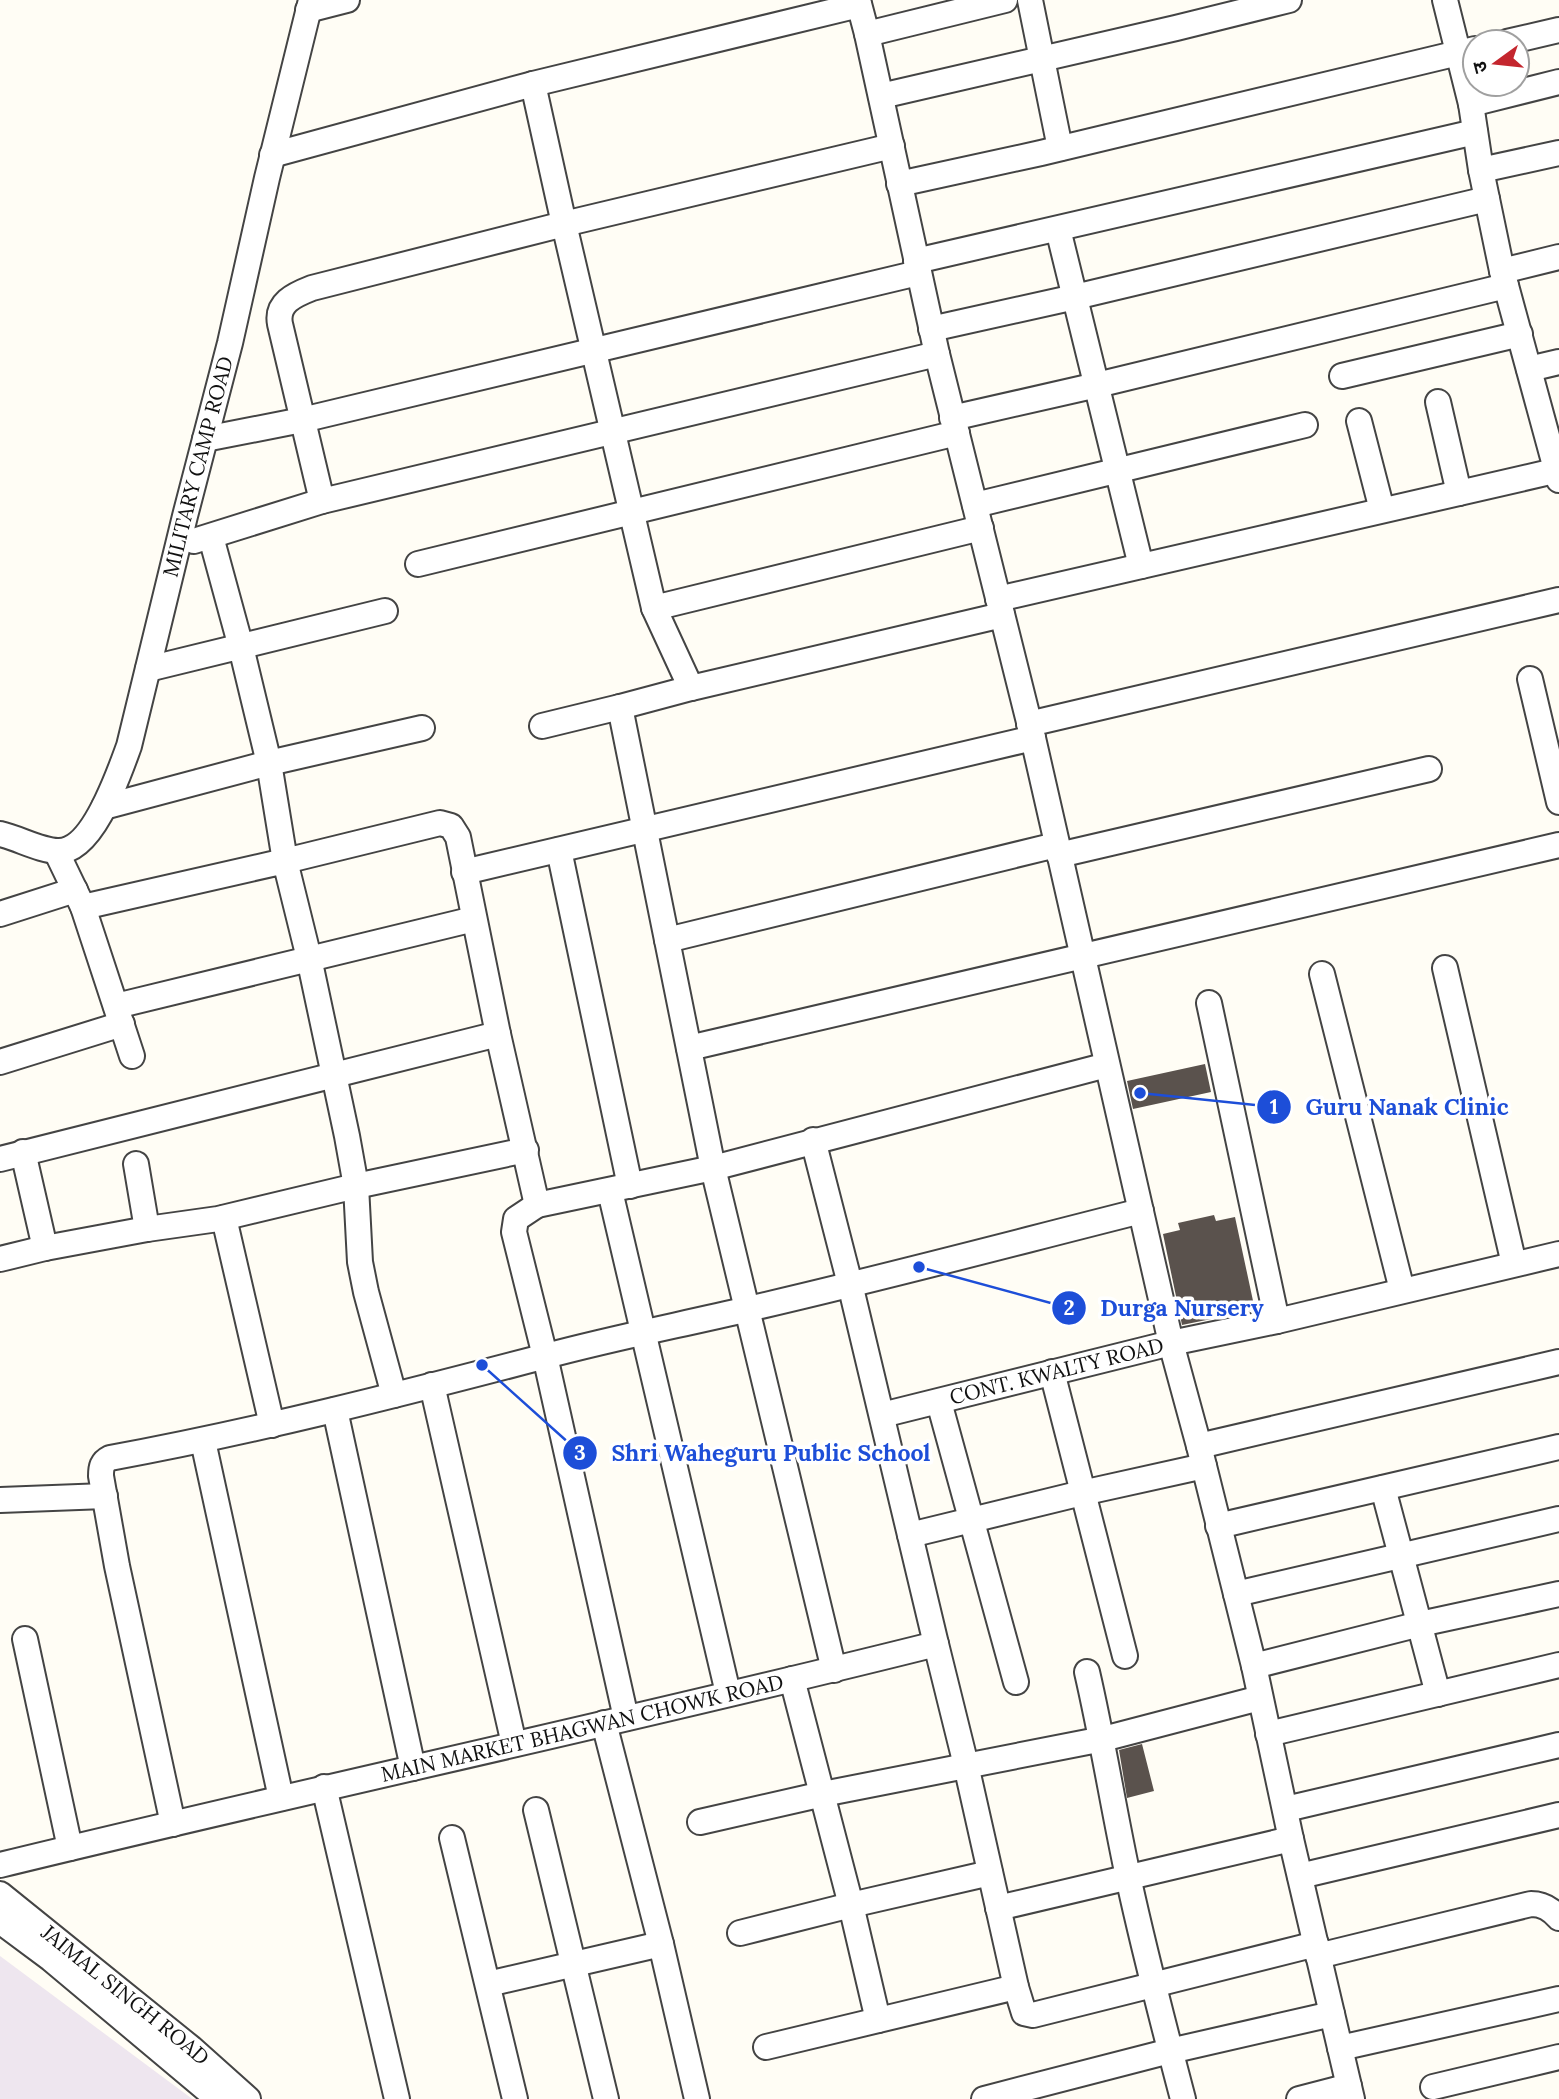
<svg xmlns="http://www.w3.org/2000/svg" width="1559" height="2099" font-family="Lora,'Noto Sans Devanagari',serif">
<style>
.industrial{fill:#eee6ef}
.building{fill:#5a524d}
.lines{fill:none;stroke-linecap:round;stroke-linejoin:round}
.minor-casing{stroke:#444;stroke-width:28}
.minor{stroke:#fff;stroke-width:24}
.labels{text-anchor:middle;stroke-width:7;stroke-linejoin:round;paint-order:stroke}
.street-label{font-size:21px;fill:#111;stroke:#fff}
.leader{fill:none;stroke:#1d4ed8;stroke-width:2.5}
.callout-dot{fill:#1d4ed8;stroke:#fff;stroke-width:2.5}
.mark-label{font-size:21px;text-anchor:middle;font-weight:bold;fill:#fff}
.callout-label{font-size:23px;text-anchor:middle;font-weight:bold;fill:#1d4ed8;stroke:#fff;stroke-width:7;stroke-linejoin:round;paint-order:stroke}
</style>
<rect width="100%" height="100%" fill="#fffdf5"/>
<path class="industrial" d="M0,1956L191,2098L192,2099H0Z"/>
<path class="building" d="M1205,1064L1211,1092L1133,1109L1127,1081Z
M1214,1215L1216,1221L1235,1217L1255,1310L1182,1325L1163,1234L1180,1230L1178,1223Z
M1142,1744L1154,1791L1127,1798L1119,1750Z"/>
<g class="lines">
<g class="minor-casing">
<g id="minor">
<path d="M858,0L867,34L937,354L1033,738L1171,1343L1199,1446L1254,1666L1291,1839L1352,2099"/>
<path d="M1030,0L1060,148"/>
<path d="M1445,0L1471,104L1481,170L1502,271L1559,480"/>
<path d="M308,10L347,0"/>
<path d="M867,34L1005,0"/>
<path d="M1507,42L1559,30"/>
<path d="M533,84L564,224L654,608L691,688"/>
<path d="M881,96L1176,28L1289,0"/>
<path d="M1471,104L1559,82"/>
<path d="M272,155L533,84L859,5"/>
<path d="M1481,170L1559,153"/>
<path d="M899,184L1041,153L1475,49"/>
<path d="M1058,229L1141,566"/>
<path d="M916,261L1475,132"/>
<path d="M1502,271L1559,257"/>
<path d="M931,329L1075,297L1487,199"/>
<path d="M1529,369L1559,362"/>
<path d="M1342,376L1520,334"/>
<path d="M1438,402L1459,493"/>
<path d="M952,418L1097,385L1506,286"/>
<path d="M1359,421L1382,510"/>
<path d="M205,439L302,420L918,273"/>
<path d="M322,501L280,324C276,303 294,295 312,288L564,224L892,146"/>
<path d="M975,505L1305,425"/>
<path d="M211,537L241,647L269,763L285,861L440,823L451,826L458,837L498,1034L537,1205L713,1168L1107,1065"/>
<path d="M194,541L322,501L937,354"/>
<path d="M418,564L957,433"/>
<path d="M998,599L1559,470"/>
<path d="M654,608L981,528"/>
<path d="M148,669L385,611"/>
<path d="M1530,679L1559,802"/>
<path d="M620,707L713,1168L834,1670"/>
<path d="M1029,724L1559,600"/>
<path d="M542,726L620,707L691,688L1002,615"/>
<path d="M104,807L269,763L422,728"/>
<path id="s1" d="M0,834C18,838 41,851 58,851C93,852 119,773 129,746L185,516L230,343L267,178L311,0"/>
<path d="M559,850L630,1186"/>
<path d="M56,851L83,907L132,1056"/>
<path d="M1059,855L1429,769"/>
<path d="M464,872L1033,738"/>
<path d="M83,907L285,861L309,958L347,1136L356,1186L360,1262L366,1292L394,1395"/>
<path d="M0,914L75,890"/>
<path d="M667,940L1056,845"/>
<path d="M1445,968L1514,1264"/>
<path d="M1322,974L1402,1290"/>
<path d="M1209,1003L1277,1321"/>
<path d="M116,1006L474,919"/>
<path d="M689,1048L1559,845"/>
<path d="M0,1062L122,1024"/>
<path d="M23,1152L45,1248"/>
<path d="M0,1159L498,1034"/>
<path d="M136,1164L147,1229"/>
<path d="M610,1191L728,1693"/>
<path d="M537,1205L516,1219L514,1232L545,1356L626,1718"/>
<path d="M224,1218L272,1425"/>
<path d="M0,1259L45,1248L147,1229L218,1219L356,1186L526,1150"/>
<path d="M1052,1372L1125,1656"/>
<path d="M432,1385L514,1744"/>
<path d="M939,1402L1016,1682"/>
<path d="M335,1410L413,1768"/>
<path id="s2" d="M882,1415L1171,1343L1277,1321L1559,1254"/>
<path d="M203,1441L281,1798"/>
<path d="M1199,1446L1559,1362"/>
<path d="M1383,1488L1438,1694"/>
<path d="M0,1500L105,1496"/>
<path d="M1218,1526L1559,1447"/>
<path d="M910,1535L1082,1493L1204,1466"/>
<path d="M1236,1594L1559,1519"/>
<path d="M25,1639L70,1848"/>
<path d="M936,1644L966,1765L1016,1987L1024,2013L1033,2015L1316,1944"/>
<path d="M1254,1666L1420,1624L1559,1594"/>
<path d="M1087,1672C1103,1741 1114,1812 1129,1881C1145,1954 1164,2027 1183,2099"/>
<path d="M792,1679L851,1905L878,2020"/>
<path d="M604,1723L661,1944L697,2099"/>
<path d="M1268,1734L1559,1665"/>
<path d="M324,1787L397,2099"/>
<path d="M1286,1809L1559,1745"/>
<path d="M536,1810L606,2099"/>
<path d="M700,1822L823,1794L1103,1739L1260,1698"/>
<path d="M173,1824L117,1566L101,1476C101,1467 102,1462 110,1458C257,1431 401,1394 546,1356C613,1338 680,1325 748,1309C879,1279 1010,1244 1141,1211"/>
<path d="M452,1838L515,2099"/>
<path id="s3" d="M0,1865C311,1789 625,1722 936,1644L850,1284L813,1140"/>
<path d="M1300,1876L1559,1815"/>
<path id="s4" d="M0,1894L191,2048L248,2099"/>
<path d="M998,1908L1291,1839"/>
<path d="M0,1921L51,1959L218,2099"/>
<path d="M740,1933L851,1905L990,1873"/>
<path d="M1318,1956L1531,1904C1543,1904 1551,1909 1559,1918"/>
<path d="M488,1984L661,1944"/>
<path d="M766,2047L1016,1987"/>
<path d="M1340,2048L1559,1999"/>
<path d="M1433,2087L1559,2057"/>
<path d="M984,2099L1170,2051L1332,2014"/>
<path d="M1299,2099L1349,2086"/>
</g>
</g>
<use href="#minor" class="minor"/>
</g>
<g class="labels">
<g class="street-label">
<text dy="7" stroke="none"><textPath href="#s1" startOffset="481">MILITARY CAMP ROAD</textPath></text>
<text dy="7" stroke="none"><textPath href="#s2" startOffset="180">CONT. KWALTY ROAD</textPath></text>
<text dy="7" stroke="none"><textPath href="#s3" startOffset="598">MAIN MARKET BHAGWAN CHOWK ROAD</textPath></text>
<text dy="7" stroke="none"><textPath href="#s4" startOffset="161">JAIMAL SINGH ROAD</textPath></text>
</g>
</g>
<path class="leader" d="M1140 1093L1274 1107M919 1267L1069 1308M482 1365L580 1453"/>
<g class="callout-dot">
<circle cx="1140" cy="1093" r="7"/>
<circle cx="919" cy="1267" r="7"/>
<circle cx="482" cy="1365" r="7"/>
<circle cx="1274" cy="1107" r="18"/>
<circle cx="1069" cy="1308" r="18"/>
<circle cx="580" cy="1453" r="18"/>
</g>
<g class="mark-label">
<text x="1274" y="1114">1</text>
<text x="1069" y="1315">2</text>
<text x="580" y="1460">3</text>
</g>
<g class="callout-label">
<text x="1407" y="1115">Guru Nanak Clinic</text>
<text x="1182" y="1316">Durga Nursery</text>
<text x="771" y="1461">Shri Waheguru Public School</text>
</g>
<g transform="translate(1496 63) rotate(255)"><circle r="33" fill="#ffffff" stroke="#a0a0a0" stroke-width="2"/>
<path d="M0-5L12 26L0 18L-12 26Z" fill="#c4262e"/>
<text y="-10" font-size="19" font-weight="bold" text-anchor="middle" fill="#111111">उ</text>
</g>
</svg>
